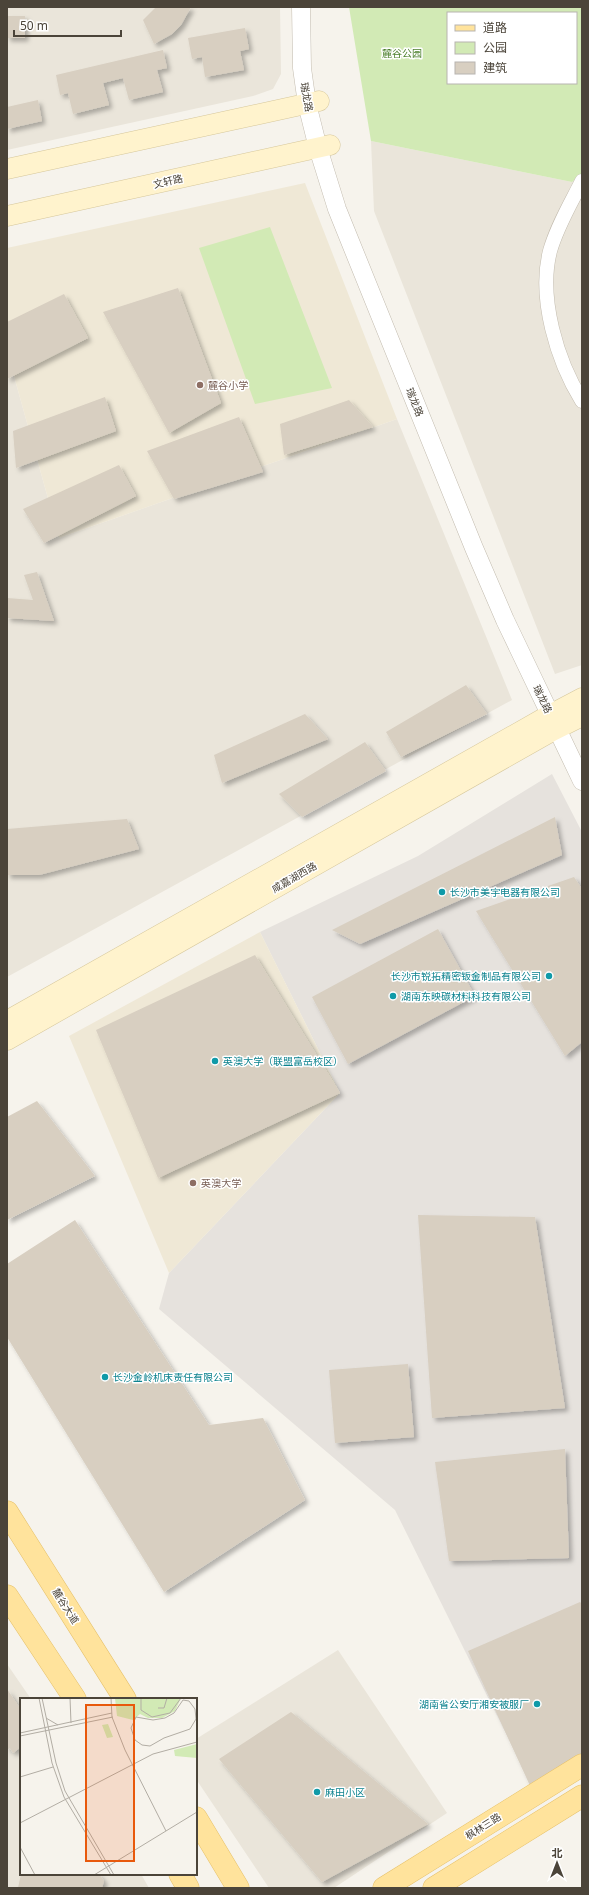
<svg xmlns="http://www.w3.org/2000/svg" width="589" height="1895" font-family="'Noto Sans','Noto Sans SC',sans-serif">
<style>
.residential{fill:#eae5da}
.industrial{fill:#e6e2dd}
.education{fill:#efe8d6}
.green{fill:#d2eab5;fill-rule:evenodd}
.building{fill:#d8cfc1;filter:url(#shadow)}
.lines{fill:none;stroke-linecap:round;stroke-linejoin:round}
.minor-casing{stroke:#c2bbae;stroke-width:15}
.tertiary-casing{stroke:#c2bbae;stroke-width:19}
.secondary-casing{stroke:#d6c79b;stroke-width:21}
.primary-casing{stroke:#e6c16a;stroke-width:23}
.minor{stroke:#fff;stroke-width:14}
.tertiary{stroke:#fff;stroke-width:18}
.secondary{stroke:#fff3cd;stroke-width:20}
.primary{stroke:#ffe39c;stroke-width:22}
.education-dot{fill:#8d6e63;stroke:#fff;stroke-width:1.5}
.culture-dot{fill:#0f9aa8;stroke:#fff;stroke-width:1.5}
.labels{text-anchor:middle;stroke-width:3;stroke-linejoin:round;paint-order:stroke}
.park-label{font-size:10px;fill:#4a7f2a;stroke:#fff}
.street-label{font-size:10px;fill:#4b4439;stroke:#fff}
.education-label{font-size:10px;fill:#785e54;stroke:#fff;text-anchor:start}
.culture-label{font-size:10px;fill:#0d838f;stroke:#fff;text-anchor:start}
.inset-road{fill:none;stroke:#b2ada4;stroke-width:1}
.view{fill:#e8590c;fill-opacity:0.15;stroke:#e8590c;stroke-width:2}
.inset-edge{fill:none;stroke:#4b4439;stroke-width:2}
</style>
<defs>
<filter id="shadow"><feDropShadow dx="3.5" dy="3.5" stdDeviation="2" flood-color="#0004"/></filter>
</defs>
<rect width="100%" height="100%" fill="#f6f3ec"/>
<path class="residential" d="M7,7H280L281,74L273,89L253,96L7,150Z
M371,141L572,182L582,174V665L555,674L374,211Z
M7,351L59,538L397,419L512,700L7,977Z
M338,1650L447,1813L334,1888H269L196,1779V1739Z
M7,1664L31,1699H21V1874H141L149,1888H7Z"/>
<path class="industrial" d="M552,774L582,832V1727L519,1760L395,1510L159,1309L169,1273L340,1093L260,932L418,856Z"/>
<path class="education" d="M305,183L397,419L59,538L7,351V248Z
M260,932L340,1093L169,1273L69,1036Z"/>
<path class="green" d="M349,7H582V174L572,182L371,141ZM448,13H576V83H448Z
M270,227L332,388L255,404L199,248Z"/>
<path class="building" d="M156,7H191L181,25L172,34L154,44L143,20Z
M7,16H25V38H7Z
M245,28L249,49L240,51L244,70L205,77L202,57L192,59L188,38Z
M163,50L167,68L157,70L163,92L129,100L123,78L103,83L109,105L73,114L68,93L60,95L56,75Z
M38,100L42,121L7,129V107Z
M178,288L221,403L169,433L103,312Z
M64,294L88,338L7,379V322Z
M105,397L116,431L16,468L13,431Z
M349,400L373,427L284,455L280,424Z
M239,417L263,472L174,499L147,451Z
M119,465L136,496L44,543L23,509Z
M37,572L54,621L7,618V598L33,600L24,575Z
M466,685L487,714L401,757L386,732Z
M305,714L328,739L222,783L214,755Z
M365,742L386,771L302,817L279,794Z
M555,817L562,855L360,944L332,930Z
M127,819L139,849L39,875H7V829Z
M574,877L582,889V1042L565,1056L476,911Z
M438,929L475,996L348,1064L312,997Z
M255,955L340,1093L158,1178L96,1030Z
M37,1101L95,1176L7,1220V1117Z
M418,1215L535,1217L565,1408L432,1418Z
M75,1220L209,1425L263,1418L305,1500L164,1592L7,1337V1264Z
M408,1364L414,1437L335,1443L329,1370Z
M565,1449L569,1558L449,1561L435,1462Z
M580,1602L582,1604V1756L532,1790L468,1651Z
M7,1689L21,1710V1747L13,1753L10,1748L7,1750Z
M291,1712L428,1824L322,1882L219,1759Z
M21,1874H99L104,1881L102,1888H18Z"/>
<g class="lines">
<g class="minor-casing">
<path id="minor" d="M582,181C571,203 557,226 550,251C538,298 557,361 582,401"/>
</g>
<g class="tertiary-casing">
<path id="tertiary" d="M301,7L302,68L307,104L318,148L337,209L474,548L505,620L582,781"/>
</g>
<g class="secondary-casing">
<path id="secondary" d="M7,169L319,101
M7,216L330,145
M7,1021L546,717L582,698
M7,1040L552,731L582,716"/>
</g>
<g class="primary-casing">
<path id="primary" d="M7,1512L125,1699
M7,1596L75,1699
M196,1818L238,1888
M180,1874L188,1888
M384,1888L582,1765
M434,1888L582,1796"/>
</g>
<use href="#minor" class="minor"/>
<use href="#tertiary" class="tertiary"/>
<use href="#secondary" class="secondary"/>
<use href="#primary" class="primary"/>
</g>
<g class="education-dot">
<circle cx="200" cy="385" r="4"/>
<circle cx="193" cy="1183" r="4"/>
</g>
<g class="culture-dot">
<circle cx="442" cy="892" r="4"/>
<circle cx="549" cy="976" r="4"/>
<circle cx="393" cy="996" r="4"/>
<circle cx="215" cy="1061" r="4"/>
<circle cx="105" cy="1377" r="4"/>
<circle cx="537" cy="1704" r="4"/>
<circle cx="317" cy="1792" r="4"/>
</g>
<g class="labels">
<g class="park-label">
<text x="402" y="57">麓谷公园</text>
</g>
<g class="street-label">
<text transform="translate(307 97) rotate(80)" y="4">瑞龙路</text>
<text transform="translate(168 181) rotate(-13)" y="4">文轩路</text>
<text transform="translate(415 402) rotate(68)" y="4">瑞龙路</text>
<text transform="translate(543 699) rotate(64)" y="4">瑞龙路</text>
<text transform="translate(294 877) rotate(-30)" y="4">咸嘉湖西路</text>
<text transform="translate(66 1606) rotate(58)" y="4">麓谷大道</text>
<text transform="translate(483 1826) rotate(-32)" y="4">枫林三路</text>
</g>
<g class="education-label">
<text x="208" y="389">麓谷小学</text>
<text x="201" y="1187">英澳大学</text>
</g>
<g class="culture-label">
<text x="450" y="896">长沙市美宇电器有限公司</text>
<text x="541" y="980" text-anchor="end">长沙市锐拓精密钣金制品有限公司</text>
<text x="401" y="1000">湖南东映碳材料科技有限公司</text>
<text x="223" y="1065">英澳大学（联盟富岳校区）</text>
<text x="113" y="1381">长沙金岭机床责任有限公司</text>
<text x="529" y="1708" text-anchor="end">湖南省公安厅湘安被服厂</text>
<text x="325" y="1796">麻田小区</text>
</g>
</g>
<g transform="translate(20 1698)">
<rect width="177" height="177" fill="#f6f3ec"/>
<path d="M95,0H161L155,13L142,20H128L120,16L113,22L97,18ZM88,26L93,39L87,40L82,27ZM177,46V60L155,58L154,52Z" fill="#d2eab5"/>
<path class="inset-road" d="M19,0L32,65L44,99L91,177M22,0L36,65L45,93L94,177M50,0L51,25M91,0L92,19L105,52L146,133M121,0V12L132,19L150,15L161,0M163,2L169,3L175,11L176,21L170,31L144,40L130,48L122,47L115,42L111,30L116,19L133,22L145,20L154,15ZM138,10H144L147,0M26,20L38,27M0,35L92,15M0,38L93,19M0,79L33,69M0,125L133,56L177,44M0,149L15,177M74,177L177,114"/>
<path class="view" d="M66,7H114V163H66Z"/>
<rect width="177" height="177" class="inset-edge"/>
</g>
<rect width="589" height="1895" fill="none" stroke="#4b4439" stroke-width="16"/>
<rect x="447" y="12" width="130" height="72" fill="#ffffff" stroke="#b7b4b0"/>
<rect x="455" y="25" width="20" height="6" fill="#ffe39c" stroke="#b7b4b0"/>
<text x="483" y="32" font-size="12" fill="#4b4439">道路</text>
<rect x="455" y="42" width="20" height="12" fill="#d2eab5" stroke="#b7b4b0"/>
<text x="483" y="52" font-size="12" fill="#4b4439">公园</text>
<rect x="455" y="62" width="20" height="12" fill="#d8cfc1" stroke="#b7b4b0"/>
<text x="483" y="72" font-size="12" fill="#4b4439">建筑</text>
<g transform="translate(557 1863)" stroke="#ffffff" stroke-width="3" paint-order="stroke">
<path d="M0-3L7 15L0 10L-7 15Z" fill="#4b4439"/>
<text y="-6" font-size="11" font-weight="bold" text-anchor="middle" fill="#4b4439">北</text>
</g>
<path d="M14 30v6h107v-6" fill="none" stroke="#4b4439" stroke-width="2"/>
<text x="20" y="30" font-size="12" fill="#4b4439" stroke="#ffffff" stroke-width="3" paint-order="stroke">50 m</text>
</svg>
